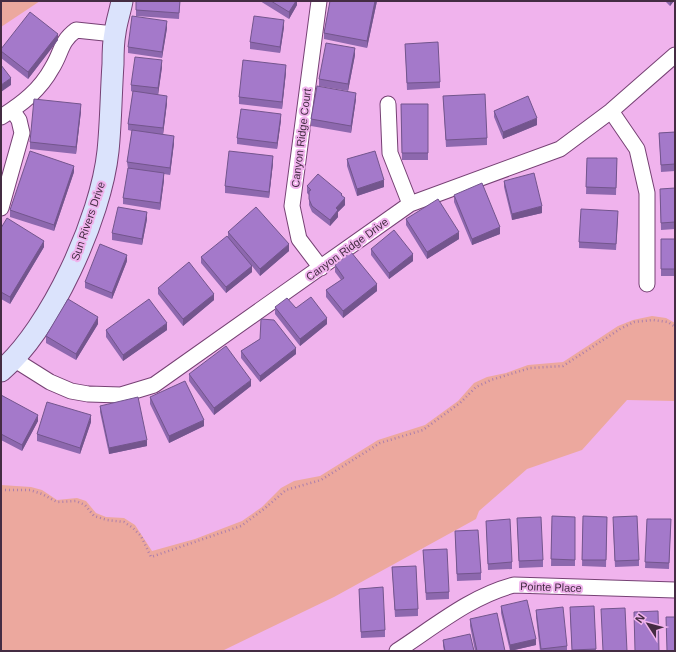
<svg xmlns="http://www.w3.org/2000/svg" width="676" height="652" font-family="Arial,sans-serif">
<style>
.green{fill:#eca89e}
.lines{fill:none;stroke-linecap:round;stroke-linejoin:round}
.street-casing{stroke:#764174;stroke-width:17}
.secondary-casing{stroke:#764174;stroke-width:23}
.path{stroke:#ad7eab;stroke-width:2.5;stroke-dasharray:1 3;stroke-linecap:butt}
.street{stroke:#fff;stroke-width:15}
.secondary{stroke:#dbe3fc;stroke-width:21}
.wall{fill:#8d68ae}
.shaded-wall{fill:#73558d}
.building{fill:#a479ca;stroke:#73558d}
.labels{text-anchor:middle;stroke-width:4;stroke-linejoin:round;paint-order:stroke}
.street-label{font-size:11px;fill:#442c43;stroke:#f0b3ed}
</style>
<rect width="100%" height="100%" fill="#f0b3ed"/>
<path class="green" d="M1,1H40L1,27Z
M652,316L666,318L675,323V401L627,400L582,450L527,469L479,511L476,519L334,597L222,651H1V485L31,487L42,490L57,500L77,498L86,501L96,513L106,517L124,518L135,525L152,551L195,539L242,521L262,507L281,488L294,481L320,476L378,440L425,425L458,401L474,383L487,377L506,373L528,365L563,362L618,326L633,320Z"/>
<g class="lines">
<g class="street-casing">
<path id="street" d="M319,1L292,206L299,239L321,268
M388,104L390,153L410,204
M611,111L637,149L647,193V284
M1,117C22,104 40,90 52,68C62,52 60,42 76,30L114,34
M1,208L22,133L19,120L12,110
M15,360L50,382L71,391L88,394L121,395L154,385L410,204L560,149L611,111L675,55
M397,651C434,627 471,596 514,585L675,590"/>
</g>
<g class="secondary-casing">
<path id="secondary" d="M1,371C51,328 101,218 108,151C111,122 111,93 113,64C113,54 113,43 115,33C116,23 120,12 122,1"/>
</g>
<path class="path" d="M1,490H30L42,494L57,502L76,501L85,505L94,516L107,520L124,522L133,528L141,536L151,557L241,526L264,509L286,490L321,480L380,443L423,430L460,403L476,387L491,380L530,368L563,366L620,329L634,322L653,320L668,322L675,327"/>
<use href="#street" class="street"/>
<use href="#secondary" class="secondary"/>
</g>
<path class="wall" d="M180,1L179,19L136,16V10Z
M260,1H297V5L289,19Z
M330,1H377L367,48L324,39V33Z
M665,1H674L670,6Z
M284,27L280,53L250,49V42Z
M167,28L162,58L128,53V47Z
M58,40L28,79L1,58V49Z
M405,44L440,82V88L407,90Z
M355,55L348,91L319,86V79Z
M162,67L158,95L167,103L163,134L174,143L170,175L164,174V180L160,210L123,204V198L128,169L127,162L132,131L128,130V124L133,92L131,91V85Z
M286,72L282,109L239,104V97Z
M443,96L487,138V145L446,147Z
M356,99L351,133L311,126V119Z
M401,104H428V160H402Z
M81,111L76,154L30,149V142Z
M494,111L537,125L503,139L494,117Z
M281,120L277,149L237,144V138Z
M675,132V171L661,172L659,133Z
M587,158H617L616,195L586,194Z
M347,159L384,187L357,196L347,166Z
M273,163L269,198L225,193V186Z
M74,172L54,231L10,217V210Z
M504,181L542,213L512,220L504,187Z
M307,186L342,196L345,205L338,212V217L330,226L312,212L309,205V195L307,193Z
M675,188V229L661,230L660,195Z
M454,195L500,234L472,245L454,202Z
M618,218L616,250L579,248V242Z
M147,219L142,245L112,240V233Z
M406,219L459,239L427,259L406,225Z
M1,228L44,247L10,304L1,299Z
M228,232L289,251L260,276L252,266V272L226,293L201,263V257L228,237Z
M661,239H675V276H661Z
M371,249L413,261L389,279L371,255Z
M127,261L112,299L85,288V282Z
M335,265L377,291L343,318L326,297V290L341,280L335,272Z
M158,288L214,300L183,326L158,294Z
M275,307L296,308L327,324L300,346L275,314Z
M98,324L76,360L46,343V336Z
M106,330H167L123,361L106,337Z
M260,339L296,354L260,382L241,358V351Z
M189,374L251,386L214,415L189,381Z
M1,395L38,421L22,451L1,440Z
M150,397L204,426L169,443L150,404Z
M100,406L147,446L109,454L100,412Z
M91,422L80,454L37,441V434Z
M552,516L575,517V566H551Z
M583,516L607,517L606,567L582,566Z
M517,518L543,560V567L519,568Z
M647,519H671L669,569L645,568Z
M486,521L512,562V569L488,570Z
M613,524L639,560V566L615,567Z
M455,531L481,573V580L457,581Z
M423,550L449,592V599L426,600Z
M392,567L418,609V616L395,617Z
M359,589L385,630V637L361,638Z
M501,606L536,645L510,651L501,613Z
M594,606L596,651H572L570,613Z
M536,610L567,646V651H540L536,617Z
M470,619L505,651H475L470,626Z
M443,640L474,651H444L443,646Z"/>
<path class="shaded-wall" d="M296,1H297V5L289,19V12Z
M375,1H377L367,48V41Z
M670,1H674L670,6Z
M284,20V27L280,53V47Z
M167,21V28L162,58V52Z
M58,34V40L28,79V72Z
M355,48V55L348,91V84Z
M162,60V67L158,95V88Z
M286,65V72L282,109V102Z
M11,78V85L1,92V85Z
M356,93V99L351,133V126Z
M167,96V103L163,135V128Z
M81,104V111L76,154V147Z
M281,114V120L277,149V143Z
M537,118V125L503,139V132Z
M174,136V143L170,175V168Z
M273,156V163L269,198V192Z
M74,166V172L54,231V225Z
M164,173V180L160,210V203Z
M384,180V187L357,196V189Z
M345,198V205L338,212V217L330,226V220L336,208Z
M542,206V213L512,220V214Z
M147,212V219L142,245V239Z
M500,227V234L472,245V239Z
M459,232V239L427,259V252Z
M44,241V247L10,304V297Z
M289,244V251L260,276V269Z
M413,254V261L389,279V273Z
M127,255V261L112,299V293Z
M252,266V272L226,293V287Z
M377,284V291L343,318V311Z
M214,294V300L183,326V319Z
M98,317V324L76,360V354Z
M327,318V324L300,346V339Z
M167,323V330L123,361V355Z
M296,348V354L260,382V376Z
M251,380V386L214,415V408Z
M38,415V421L22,451V445Z
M91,415V422L80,454V448Z
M204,420V426L169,443V436Z
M147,440V446L109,454V448Z
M536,639V645L510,651V645Z"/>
<path class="building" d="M136,1H180L179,13L136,10Z
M271,1H296L289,12Z
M330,1H375L367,41L324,33Z
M30,12L58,34L28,72L1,51V49Z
M132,16L167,21L162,52L128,47Z
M254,16L284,20L280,47L250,42Z
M438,42L440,82L407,83L405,44Z
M326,43L355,48L348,84L319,79Z
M135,57L162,60L158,88L131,85Z
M243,60L286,65L282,102L239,97Z
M1,65L11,78L1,85Z
M317,86L356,93L351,126L311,119Z
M133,91L167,96L163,128L128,124Z
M485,94L487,138L446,140L443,96Z
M528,96L537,118L503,132L494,111Z
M34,99L81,104L76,147L30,142Z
M401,104H428V153H402Z
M241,109L281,114L277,143L237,138Z
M132,130L174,136L170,168L127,162Z
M675,132V164L661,165L659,133Z
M30,151L74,166L54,225L10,210Z
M229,151L273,156L269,192L225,186Z
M375,151L384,180L357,189L347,159Z
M587,158H617L616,188L586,187Z
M128,168L164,173L160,203L123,198Z
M534,173L542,206L512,214L504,181Z
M318,174L342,194L341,195L345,198L336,208L338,210L330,220L312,206L309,199V191L311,190L307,186Z
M482,183L500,227L472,239L454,195Z
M675,188V222L661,223L660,189Z
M438,199L459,232L427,252L406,219Z
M118,207L147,212L142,239L112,233Z
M256,207L289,244L260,269L228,232Z
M581,209L618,211L616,244L579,242Z
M7,218L44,241L10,297L1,292V228Z
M394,230L413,254L389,273L371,249Z
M227,236L252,266L226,287L201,257Z
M661,239H675V269H661Z
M100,244L127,255L112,293L85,282Z
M351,252L377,284L343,311L326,290L344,278L335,265Z
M189,262L214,294L183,319L158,288Z
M311,297L327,318L300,339L275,307L287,298L296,308Z
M68,299L98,317L76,354L46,336Z
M149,299L167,323L123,355L106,330Z
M261,319L274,320L296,348L260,376L241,351L260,339Z
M226,346L251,380L214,408L189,374Z
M185,381L204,420L169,436L150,397Z
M1,395L38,415L22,445L1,434Z
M138,397L147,440L109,448L100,406Z
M47,402L91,415L80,448L37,434Z
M552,516L575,517V560L551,559Z
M583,516L607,517L606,560H582Z
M637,516L639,560L615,561L613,517Z
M541,517L543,560L519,561L517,518Z
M510,519L512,562L488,564L486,521Z
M647,519H671L669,563L645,562Z
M478,530L481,573L457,574L455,531Z
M447,549L449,592L426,593L423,550Z
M416,566L418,609L395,610L392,567Z
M383,587L385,630L361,632L359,589Z
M527,600L536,639L510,645L501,606Z
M594,606L596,649L572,650L570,607Z
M563,607L567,646L541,649L536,610Z
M625,608L627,651H603L601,609Z
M658,611L659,651H635L634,612Z
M497,613L505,651H477L470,619Z
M666,617H675V651H667Z
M470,634L474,651H445L443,640Z"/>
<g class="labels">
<g class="street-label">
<text transform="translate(301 138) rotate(-83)" y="4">Canyon Ridge Court</text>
<text transform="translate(88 221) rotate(-71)" y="4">Sun Rivers Drive</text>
<text transform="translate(347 249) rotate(-36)" y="4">Canyon Ridge Drive</text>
<text transform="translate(551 587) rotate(2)" y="4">Pointe Place</text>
</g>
</g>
<rect width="676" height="652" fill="none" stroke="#442c43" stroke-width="4"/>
<g transform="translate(648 624) rotate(306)" stroke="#f0b3ed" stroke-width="3" paint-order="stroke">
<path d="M0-3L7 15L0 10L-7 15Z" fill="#442c43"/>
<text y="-6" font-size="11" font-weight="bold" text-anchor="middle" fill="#442c43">N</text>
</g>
</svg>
